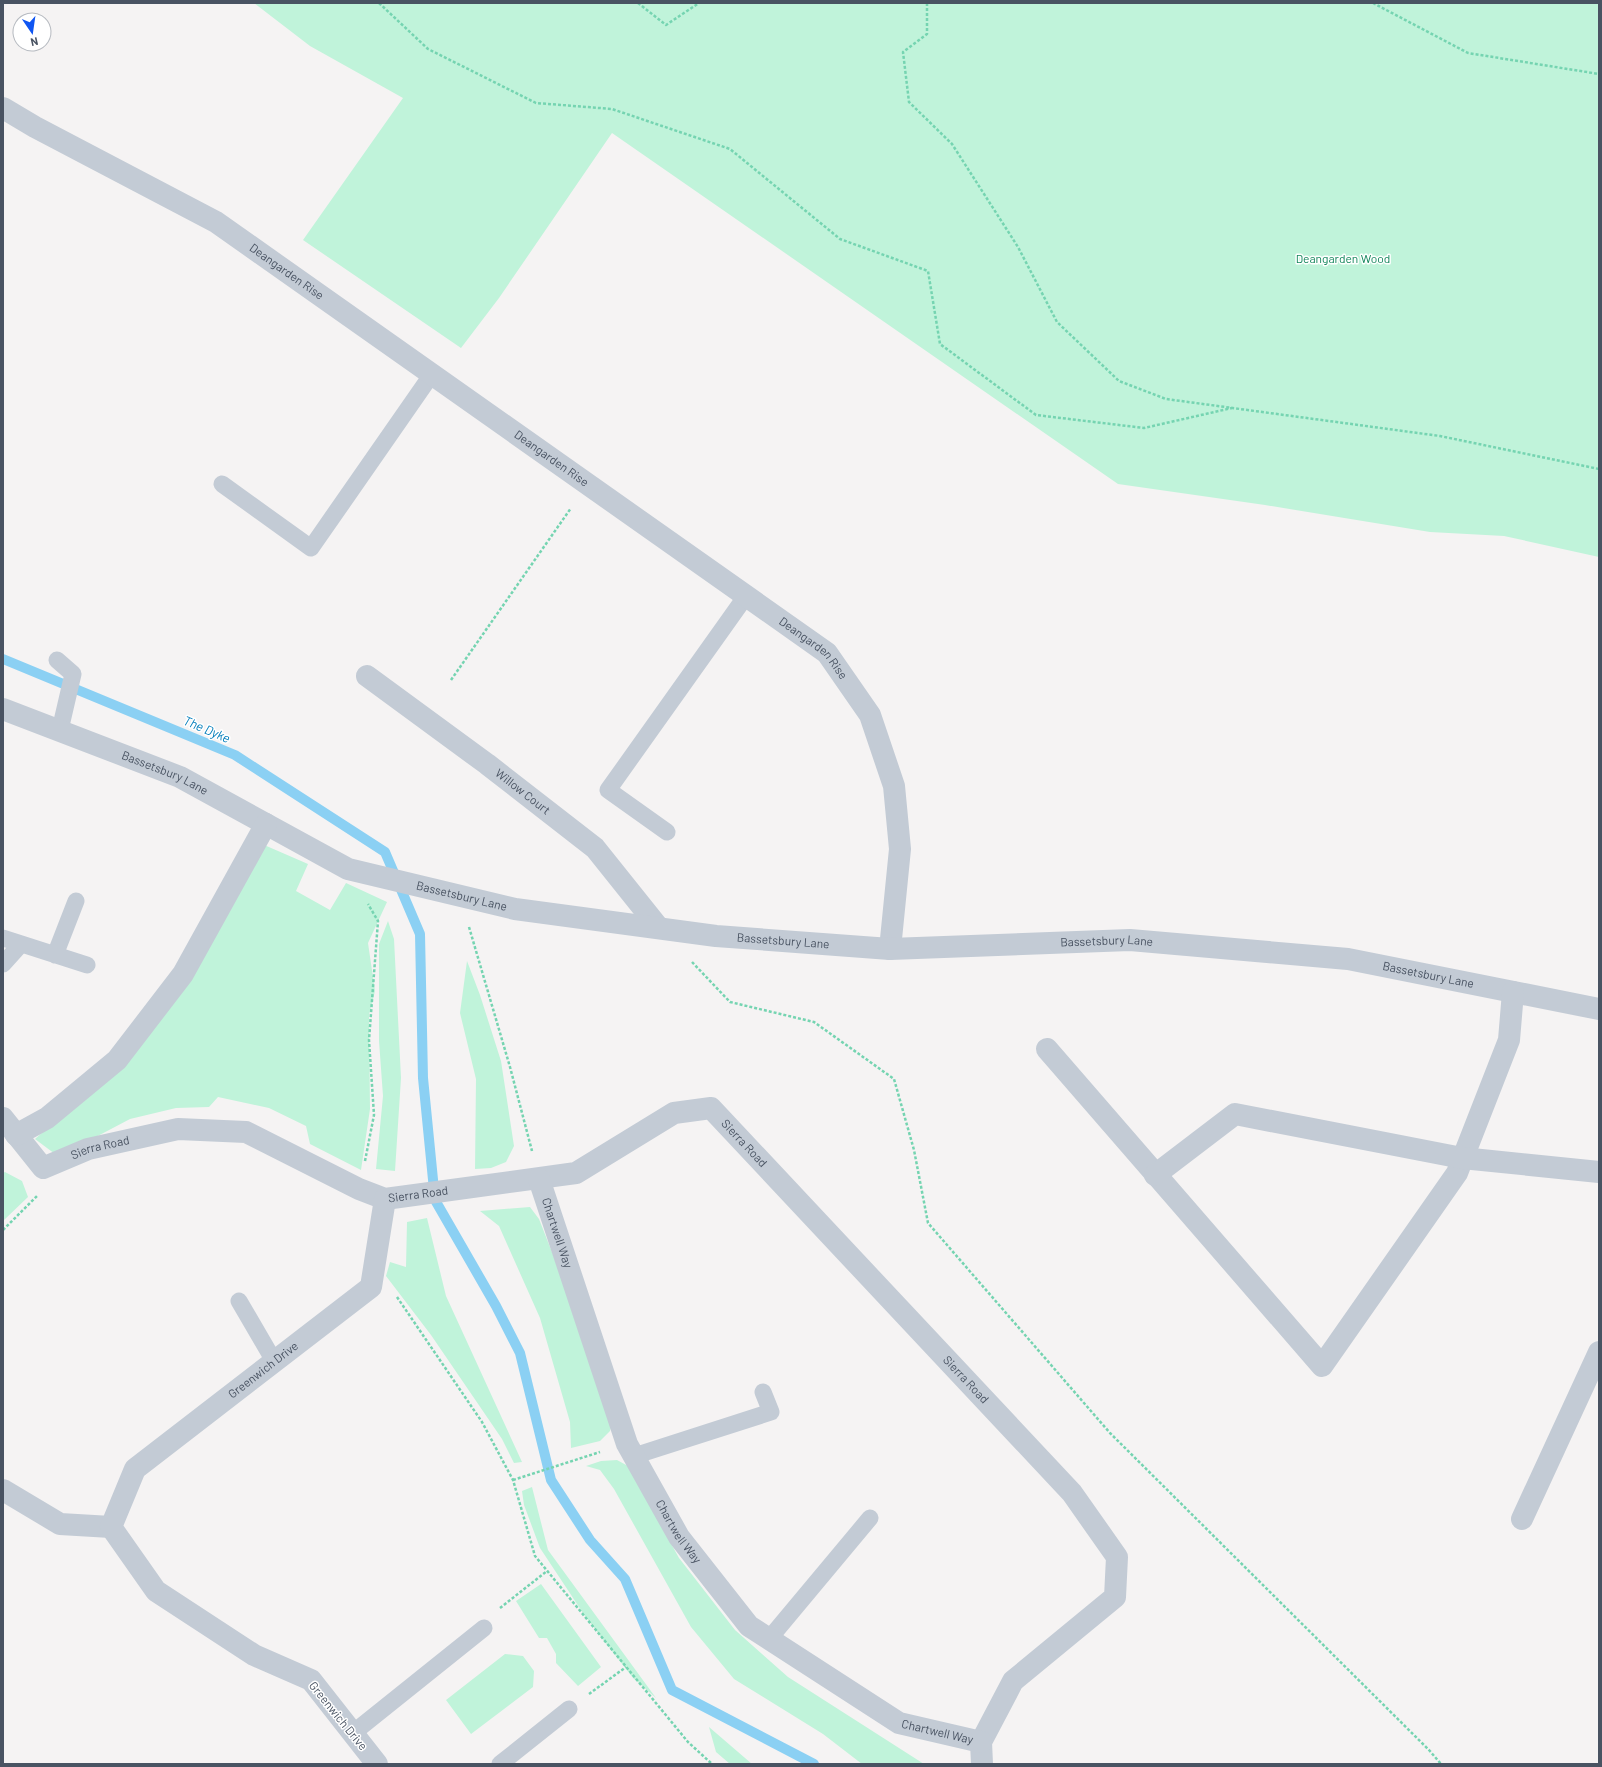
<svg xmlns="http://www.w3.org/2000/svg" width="1602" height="1767" font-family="Barlow,sans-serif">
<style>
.green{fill:#c0f3da}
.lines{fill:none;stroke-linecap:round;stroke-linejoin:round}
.stream{stroke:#8bd0f3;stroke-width:10}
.path{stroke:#75d4b1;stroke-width:2.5;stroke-dasharray:3 2;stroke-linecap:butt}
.lane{stroke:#c3cbd5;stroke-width:17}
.street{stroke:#c3cbd5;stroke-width:22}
.labels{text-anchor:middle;stroke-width:3;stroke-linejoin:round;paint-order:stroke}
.park-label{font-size:12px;fill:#11855a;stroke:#fff}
.street-label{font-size:12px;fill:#495362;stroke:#fff}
.water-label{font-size:13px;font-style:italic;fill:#027dbb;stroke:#fff}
</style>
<rect width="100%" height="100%" fill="#f5f3f3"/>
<path class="green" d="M254,3H1599V557L1504,536L1430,532L1265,505L1118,484L612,133L499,298L461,348L303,240L403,98L310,46Z
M255,841L308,864L296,891L330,910L346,883L387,902L368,943L375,991L369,1015L370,1109L361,1170L310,1144L306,1126L269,1108L218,1097L209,1107L176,1108L130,1119L92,1139L55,1154L35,1139L61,1116L153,1026Z
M388,921L394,939L401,1078L395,1171L376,1169L383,1096L379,1041V944Z
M467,961L480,995L501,1061L514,1146L506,1162L491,1168L475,1169L476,1079L460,1013Z
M5,1172L22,1181L28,1197L3,1221V1173Z
M530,1207L539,1219L588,1344L612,1421L610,1431L600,1441L571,1448L570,1422L540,1318L499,1226L480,1211Z
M427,1218L446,1296L522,1462L514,1463L502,1439L431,1335L386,1276L390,1262L406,1267L407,1222Z
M617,1460L628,1466L679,1558L735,1630L788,1677L924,1764H862L823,1734L734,1679L691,1627L614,1489L600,1470L586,1466L601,1461Z
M532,1487L548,1550L656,1698L633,1678L585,1616L540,1548L524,1505L522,1491Z
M541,1584L601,1667L578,1686L556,1663V1654L547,1638H539L516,1601Z
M505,1654L523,1656L534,1671L533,1687L471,1734L446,1700Z
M709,1727L752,1764H730L716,1752Z"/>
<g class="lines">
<path class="stream" d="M3,659L235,755L385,852L420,934L423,1078L435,1200L496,1306L520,1353L551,1480L590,1540L625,1579L672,1690L814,1764"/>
<path class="path" d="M379,3L428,49L536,103L612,109L730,149L840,239L928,271L940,344L1036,415L1144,428L1232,408
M638,3L666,25L699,3
M927,3V34L903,52L909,102L952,144L1018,247L1057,322L1119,381L1166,399L1440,436L1599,469
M1373,3L1468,53L1599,74
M451,680L571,508
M469,927L510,1067L532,1151
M692,962L730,1002L814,1022L894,1079L914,1150L928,1223L1110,1433L1429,1750L1441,1764
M365,1161L374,1115L369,1040L378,921L368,904
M3,1230L38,1195
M397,1297L482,1422L513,1480L535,1556L688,1742L712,1764
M513,1480L600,1452
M500,1608L547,1571
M589,1694L626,1667"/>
<path class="lane" d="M222,484L311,548L432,374
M57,660L73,674L60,730
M667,832L608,790L746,596
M3,938L87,965
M55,955L76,901
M3,964L21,944
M239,1301L274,1361
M634,1456L771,1412L763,1392
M769,1639L870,1518
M353,1733L484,1628
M500,1764L569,1709"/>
<g class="street">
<path id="s1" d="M3,108L35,127L216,222L827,653L870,715L894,786L900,849L890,949"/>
<path id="s2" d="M367,676L487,764L595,848L659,928"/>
<path id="s3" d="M3,709L180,777L348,869L515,909L716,936L890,949L1130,940L1348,959L1599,1009"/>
<path d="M1047,1049L1322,1366L1457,1173L1509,1040L1513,992"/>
<path id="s4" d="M3,1118L43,1168L88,1149L178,1129L246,1132L359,1189L385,1199L576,1173L674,1113L711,1108L1072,1493L1117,1557L1115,1597L1013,1681L981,1742L982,1764"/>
<path d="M16,1135L47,1118L117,1060L183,974L266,824"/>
<path d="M1155,1175L1235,1114L1462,1158L1599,1172"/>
<path id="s5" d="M539,1179L627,1444L679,1537L749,1626L899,1723L981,1742"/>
<path d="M3,1490L60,1524L111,1527"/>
<path d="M1522,1519L1599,1352"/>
<path id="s6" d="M377,1764L311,1680L254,1655L156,1591L111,1527L135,1469L371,1287L385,1199"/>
</g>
</g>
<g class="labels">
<g class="park-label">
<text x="1343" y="263">Deangarden Wood</text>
</g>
<g class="street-label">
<text dy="4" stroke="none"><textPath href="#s1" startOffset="328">Deangarden Rise</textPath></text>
<text dy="4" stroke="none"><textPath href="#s1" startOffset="652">Deangarden Rise</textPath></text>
<text dy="4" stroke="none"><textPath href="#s1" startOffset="976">Deangarden Rise</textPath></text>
<text dy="4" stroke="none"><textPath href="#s3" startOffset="174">Bassetsbury Lane</textPath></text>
<text dy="4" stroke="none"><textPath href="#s2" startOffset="194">Willow Court</textPath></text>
<text dy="4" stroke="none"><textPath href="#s3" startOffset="498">Bassetsbury Lane</textPath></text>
<text dy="4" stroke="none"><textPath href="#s3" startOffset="823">Bassetsbury Lane</textPath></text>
<text dy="4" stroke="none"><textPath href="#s3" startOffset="1147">Bassetsbury Lane</textPath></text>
<text dy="4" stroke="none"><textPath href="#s3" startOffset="1471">Bassetsbury Lane</textPath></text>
<text dy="4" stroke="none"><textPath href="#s4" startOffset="821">Sierra Road</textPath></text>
<text dy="4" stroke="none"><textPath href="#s4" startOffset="125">Sierra Road</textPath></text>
<text dy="4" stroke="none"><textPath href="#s4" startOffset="461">Sierra Road</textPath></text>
<text dy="4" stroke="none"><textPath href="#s5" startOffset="57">Chartwell Way</textPath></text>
<text dy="4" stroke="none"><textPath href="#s6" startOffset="589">Greenwich Drive</textPath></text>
<text dy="4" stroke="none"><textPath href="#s4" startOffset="1145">Sierra Road</textPath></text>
<text dy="4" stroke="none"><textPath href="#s5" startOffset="381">Chartwell Way</textPath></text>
<text transform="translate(338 1716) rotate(51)" y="4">Greenwich Drive</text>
<text dy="4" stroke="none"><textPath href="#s5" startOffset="717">Chartwell Way</textPath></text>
</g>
<g class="water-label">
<text transform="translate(207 729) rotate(23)" y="5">The Dyke</text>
</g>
</g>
<rect width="1602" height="1767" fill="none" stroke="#495362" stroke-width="8"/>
<g transform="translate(32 32) rotate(167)"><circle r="19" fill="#ffffff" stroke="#b6bac0"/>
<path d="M0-3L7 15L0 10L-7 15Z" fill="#0f55f2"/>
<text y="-6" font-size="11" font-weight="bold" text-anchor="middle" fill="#495362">N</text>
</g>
</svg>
